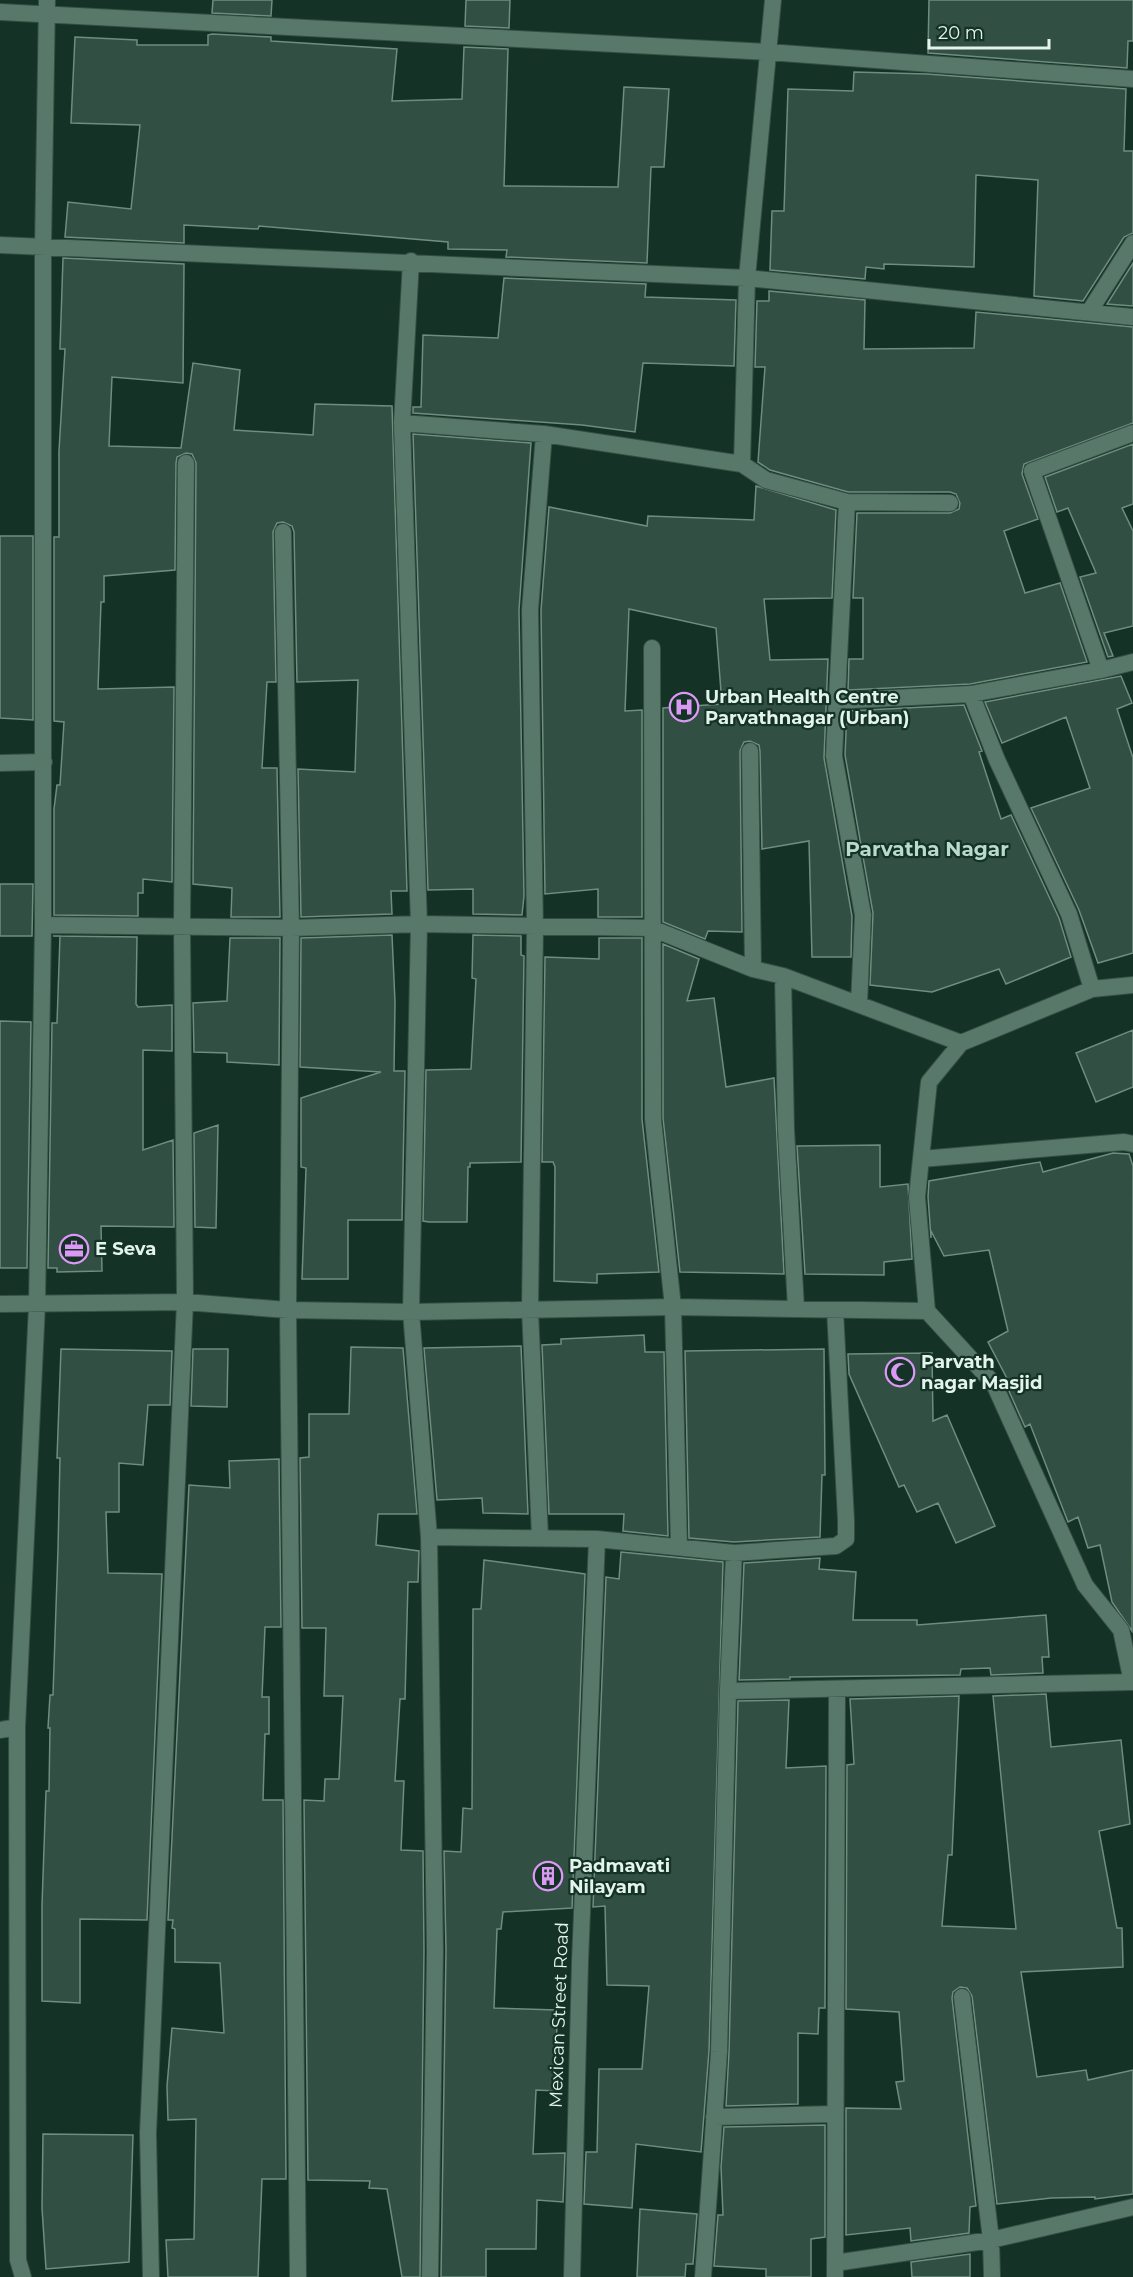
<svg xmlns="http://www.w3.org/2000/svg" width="1133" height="2277" font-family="Montserrat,sans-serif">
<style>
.building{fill:#314f42;stroke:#6e8e7f;stroke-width:1.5}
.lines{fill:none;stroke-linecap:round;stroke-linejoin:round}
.minor-casing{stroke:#364e44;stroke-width:18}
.minor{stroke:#58786a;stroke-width:16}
.labels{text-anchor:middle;stroke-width:4.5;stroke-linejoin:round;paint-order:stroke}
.poi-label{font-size:18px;font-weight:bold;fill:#e3f4ec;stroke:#143226;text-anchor:start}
.street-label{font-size:18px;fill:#e3f4ec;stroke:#143226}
.neighbourhood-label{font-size:20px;font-weight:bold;fill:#b8dbcb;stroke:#143226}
</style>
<rect width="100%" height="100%" fill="#143226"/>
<path class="building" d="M213,0H272L271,16L212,13Z
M466,0H510L509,28L465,26Z
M929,0H1133V41H1128L1127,68L928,53Z
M212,34L271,37V41L397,49L392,101L462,99L464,47L508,49L504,186L618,187L624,87L669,89L664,167H651L647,263L506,257L507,250L448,249V242L259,226L258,229L184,225V243L65,237L68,202L131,209L140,125L71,123L75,37L137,40V45H208V35Z
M854,72L927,74L1126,89L1124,151H1133V233L1124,237L1083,301L1034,296L1038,180L976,175L974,267L884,264V269L866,267L865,279L770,270L772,211H784L788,89L853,91Z
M63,258L184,264L183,383L112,377L109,446L181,448L193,363L240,370L234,430L313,435L315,404L392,406L407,891H391L392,914L301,917L298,769L355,772L358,680L297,682L294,532L292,526L283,522L277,523L273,532L276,682H267L262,768H277L280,917H231L232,888L193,884L196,463L192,454L186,453L177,457L176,463L175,570L104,576V602H101L98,689L174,687L172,882L143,879V893H138V916L54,915V809L57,785H60L64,722L54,721V537H59V451L65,349H60Z
M1133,263V306L1107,304Z
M504,278L646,284L645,297L736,300L734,366L643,363L635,432L582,425L413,413V407H421L423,335L498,338Z
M769,291L865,300L864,349L974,348L976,312L1133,327V423L1024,464L1022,474L1038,519L1004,531L1025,593L1060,583L1087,662L970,684L848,690L849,659H863V598H853L857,513H950L959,509L960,503L956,494L950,492H848L770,470L758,462L765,367H755L757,301H769Z
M413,434L531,443L519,610L524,896L522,915L473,914V889L428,890Z
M1133,444V504L1122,508L1133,531V626L1104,633L1113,656L1108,657L1080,577L1096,573L1068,508L1057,512L1045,477Z
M756,486L836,510L832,598L764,599L770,660L828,659L824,758L852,916L851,957H812L809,841L762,849L760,751L759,745L750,741L744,742L740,751L742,932L708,931L705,939L663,922V708L722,704L716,628L629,609L625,711L642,710V917H598V889L545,894L541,610L549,507L647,526L648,516L754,520Z
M0,536H33V720L0,718Z
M1121,676L1132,703L1117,709L1133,758V953L1098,963L1079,910L1031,808L1090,788L1066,717L1002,743L985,702Z
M964,705L982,751L979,752L1001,819L1011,815L1059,918L1071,957L1006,984L999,969L932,992L870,985L873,913L845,755L847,711Z
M0,884H33L32,936H0Z
M392,935L395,1002L394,1071H405L402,1220H348V1279H302L306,1168L301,1167V1098L381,1072L300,1067L301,938Z
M473,935L521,936V955L524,956L521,1162L470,1163V1167H468L467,1222H429L423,1221L426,1070L471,1069L476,979L472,978Z
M53,936L137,937L136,1004L138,1007L172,1005V1051L143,1050V1150L173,1140L174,1227L101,1226L102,1271L57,1272V1268H48L52,1023H57L60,936Z
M230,938H280L279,1065L227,1062V1053L194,1052L193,1003L227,1001Z
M599,938H642V1119L659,1272L597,1274V1283L554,1281L555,1167L553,1162H542L545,957L599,959Z
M663,944L699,959L687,1001L714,998L726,1087L774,1078L784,1274L680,1272L663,1118Z
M0,1021L31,1022L27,1268H0Z
M1133,1030V1087L1096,1102L1076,1053Z
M218,1125L216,1228L195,1227L194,1133Z
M880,1145V1187L908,1184L912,1259L884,1262V1275L805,1274L797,1146Z
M1113,1153L1129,1154L1133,1166L1132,1631L1112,1602L1100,1545L1088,1548L1078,1517L1068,1522L1030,1424L1025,1427L1008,1389L1012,1388L988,1342L1008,1331L989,1250L944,1256L931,1231V1238L928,1197L929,1181L1040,1162L1043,1172Z
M644,1335L645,1352H664L668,1536L623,1531L624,1514H549L542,1345L561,1344V1339Z
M521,1346L528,1514L483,1513L482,1498L437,1500L424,1348Z
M351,1347L403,1348L417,1514H378L376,1545L419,1551L418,1582H408L405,1699H400L395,1781H404L401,1850L423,1851L424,1951L420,2277H402L387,2189L369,2188L370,2181L308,2180L304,1800L324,1801L325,1779H339L343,1696H324L326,1628H302L300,1458L309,1457V1414H349Z
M61,1349L172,1351L170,1405H148L143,1465L119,1463V1512H106L108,1573L162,1574L147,1920L80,1919V2003L42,2001V1905L46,1791H49L50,1728H48L50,1695H53L58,1549L60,1458H57Z
M193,1349H228L227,1407L191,1406Z
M824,1349L825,1475H822L820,1537L734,1542L689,1538L685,1351Z
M932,1353L933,1421L947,1415L995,1526L956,1543L938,1503L917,1512L904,1485L899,1487L849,1374L848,1354Z
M279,1459L281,1627H265L262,1697H269V1734H265L263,1800H283L286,2179H262L258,2277H168L166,2240L194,2239L196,2119L168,2120L167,2086L172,2028L224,2033L220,1963L175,1962V1929L172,1928L173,1920H168L189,1485L230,1488L229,1461Z
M621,1552L723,1562L709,2051L701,2152L636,2144L632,2208L584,2204L586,2152H597L599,2069H642L649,1986L607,1985L605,1906L593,1907L606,1577L619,1579Z
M820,1558L819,1569L856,1572L853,1620H917V1625L1046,1615L1049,1657H1042L1043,1673L991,1675L990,1668L961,1669L960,1675L790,1677V1679L739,1680L744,1563Z
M484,1560L585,1574L572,1908L503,1912L501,1929H497L494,2008L557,2010L556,2091L536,2090L533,2154L565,2153L563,2202L537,2200L536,2249H486V2277H441L446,1951L444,1851L461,1852L463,1808L472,1809L473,1609H481Z
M1046,1694L1051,1747L1121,1740L1130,1824L1099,1831L1117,1928H1122L1123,1967L1021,1972L1037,2077L1086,2070L1088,2080L1133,2070V2194L1095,2199V2197L1051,2198L997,2204L972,1996L967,1988L960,1987L953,1992L952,1998L976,2206L970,2207L969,2233L911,2241L910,2228L846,2235V2108L901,2109L896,2082L904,2081L899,2012L846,2009L847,1765L854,1764L850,1699L959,1696L952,1855H948L942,1926L1016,1929L993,1696Z
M789,1700L786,1768L826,1766L825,2008H819L818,2034L798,2033V2104L726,2106L729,2052L738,1701Z
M825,2125V2237L811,2239V2277H766V2269L714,2266L718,2215H723L721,2167L724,2127Z
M43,2134L133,2135L129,2262L46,2269L42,2208Z
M640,2209L697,2214L693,2264H686L685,2277H637Z
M970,2254V2277H912L911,2262Z"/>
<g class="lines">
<g class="minor-casing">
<path id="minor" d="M773,0L747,278L742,464L766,480L847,502L834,756L863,915L859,1004
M0,12L768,52L1133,79
M0,245L747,278L1133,317
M411,261L402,423L419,924L411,1312L429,1537L435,1951L430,2277
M1089,312L1133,243
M402,423L544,434L742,464
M847,502L950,503
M283,532L291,928L288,1310L298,2277
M652,648L653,1119L673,1307L679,1546
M1101,670L1133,662
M971,694L997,760L1069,914L1092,989
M835,701L971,694L1101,670L1032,471L1133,433
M750,751L753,969
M0,763L44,762
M43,925L291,928L419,924L651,928L753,969L783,976L961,1043
M783,976L786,1129L796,1308
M921,1159L1124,1142L1133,1144
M0,1304L185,1302L288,1310L411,1312L673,1307L927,1311L917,1197L929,1082L961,1043L1092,989L1133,985
M927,1311L994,1384L1085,1585L1121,1630L1132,1682
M429,1537L597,1539L734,1553L836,1546L846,1539V1520L835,1310
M540,1537L530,1310L535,928L530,610L544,434
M728,1691L1133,1682
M0,1730L17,1727
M962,1997L991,2240L992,2277
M714,2117L835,2114
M835,2263L991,2240L1133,2207
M23,2277L18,2260L17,1727L37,1305L43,925V248L47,0
M151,2277L148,2133L185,1302L182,925L186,463
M572,2277L580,1962L597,1539
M703,2277L719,2052L728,1691L734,1553
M835,2277L837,1689"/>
</g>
<use href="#minor" class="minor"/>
</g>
<defs>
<g id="hospital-ring" transform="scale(1.5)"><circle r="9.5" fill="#143226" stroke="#db99f5" stroke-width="1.5"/><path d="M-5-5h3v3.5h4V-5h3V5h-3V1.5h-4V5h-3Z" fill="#db99f5"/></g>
<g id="office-ring" transform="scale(1.5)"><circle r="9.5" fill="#143226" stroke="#db99f5" stroke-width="1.5"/><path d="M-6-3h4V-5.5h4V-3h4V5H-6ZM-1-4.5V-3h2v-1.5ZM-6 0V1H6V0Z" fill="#db99f5"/></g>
<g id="mosque-ring" transform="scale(1.5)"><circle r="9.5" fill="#143226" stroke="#db99f5" stroke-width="1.5"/><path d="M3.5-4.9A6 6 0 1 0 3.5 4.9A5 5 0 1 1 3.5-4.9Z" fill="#db99f5"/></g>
<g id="building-ring" transform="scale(1.5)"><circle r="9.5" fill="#143226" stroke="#db99f5" stroke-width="1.5"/><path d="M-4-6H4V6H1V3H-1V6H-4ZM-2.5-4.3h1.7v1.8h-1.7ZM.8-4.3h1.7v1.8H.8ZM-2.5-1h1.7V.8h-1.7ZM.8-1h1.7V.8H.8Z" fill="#db99f5"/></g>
</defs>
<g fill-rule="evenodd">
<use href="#hospital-ring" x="684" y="707"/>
<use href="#office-ring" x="74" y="1249"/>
<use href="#mosque-ring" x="900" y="1372"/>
<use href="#building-ring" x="548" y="1876"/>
</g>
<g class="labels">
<g class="poi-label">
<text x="705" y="703">Urban Health Centre<tspan x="705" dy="21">Parvathnagar (Urban)</tspan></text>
<text x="95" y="1255">E Seva</text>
<text x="921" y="1368">Parvath<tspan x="921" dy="21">nagar Masjid</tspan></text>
<text x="569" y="1872">Padmavati<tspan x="569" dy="21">Nilayam</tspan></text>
</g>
<g class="street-label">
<text transform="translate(559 2015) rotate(-88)" y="6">Mexican Street Road</text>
</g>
<g class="neighbourhood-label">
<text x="927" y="856">Parvatha Nagar</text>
</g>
</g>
<path d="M929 39v9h120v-9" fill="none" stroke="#e3f4ec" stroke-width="3"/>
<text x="938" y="39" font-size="18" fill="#e3f4ec" stroke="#143226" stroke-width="4.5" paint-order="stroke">20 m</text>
</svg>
